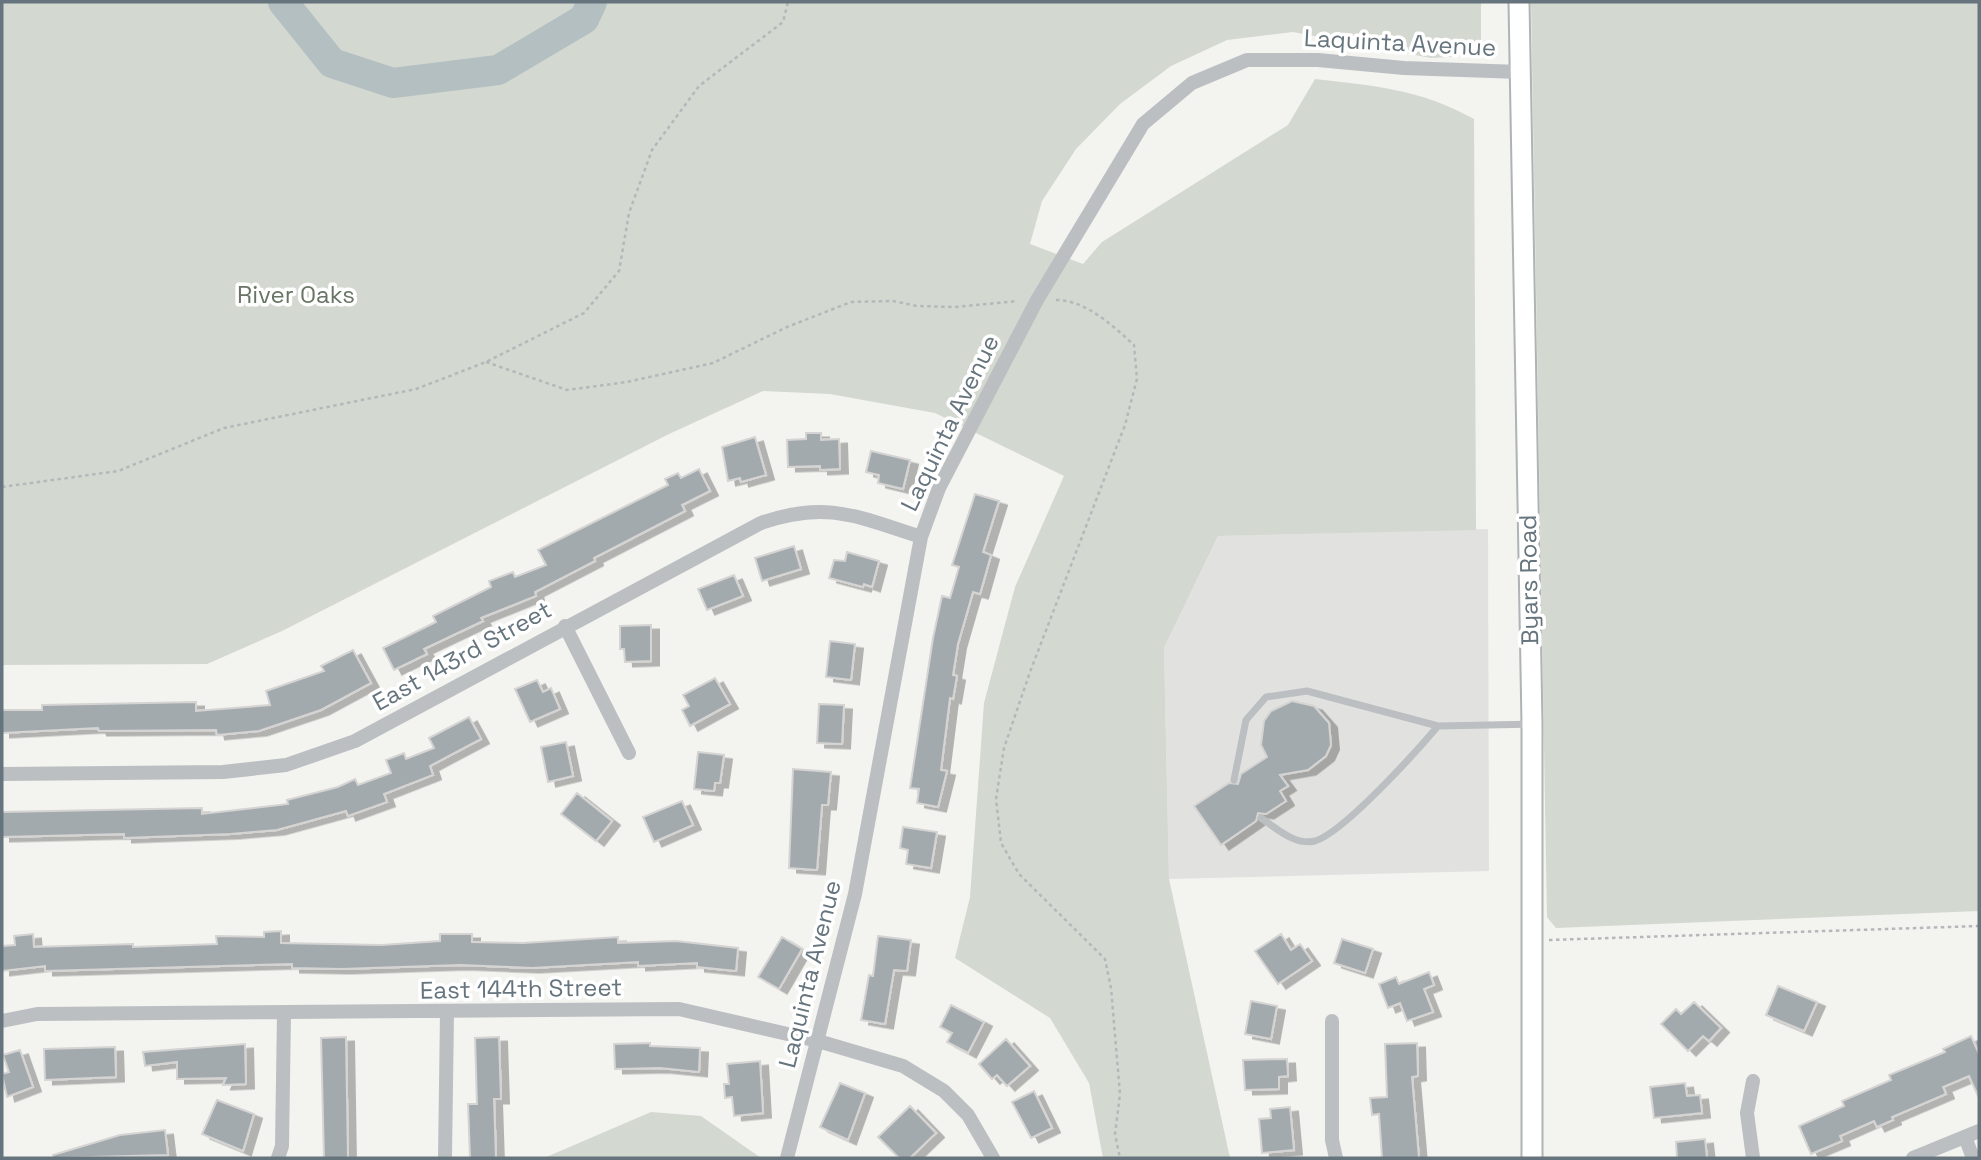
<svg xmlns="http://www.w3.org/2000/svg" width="1981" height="1160" font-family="'Space Grotesk',sans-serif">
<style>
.built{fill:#e1e2e0}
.green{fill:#d3d8d0}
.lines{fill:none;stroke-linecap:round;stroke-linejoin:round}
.river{stroke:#b4bfc2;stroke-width:30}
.building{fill:#a3aaae;stroke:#d5d4d3;stroke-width:2;filter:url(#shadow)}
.secondary-casing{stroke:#aeb3b6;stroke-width:23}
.path{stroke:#b5b8ba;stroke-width:2.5;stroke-dasharray:3.5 3.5;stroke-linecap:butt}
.lane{stroke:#bbbfc1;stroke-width:7}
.street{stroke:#bbbfc1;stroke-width:14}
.secondary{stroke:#fff;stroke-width:19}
.labels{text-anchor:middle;stroke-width:7;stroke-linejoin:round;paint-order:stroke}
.street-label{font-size:24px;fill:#66747d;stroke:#fff}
.park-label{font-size:24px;fill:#697564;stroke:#fff}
</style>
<defs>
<filter id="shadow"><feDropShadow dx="8" dy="4.5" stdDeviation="0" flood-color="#0004"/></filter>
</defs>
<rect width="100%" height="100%" fill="#f3f3f0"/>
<path class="built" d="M1488,529L1489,871L1169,879L1164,648L1218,536Z"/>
<path class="green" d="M2,2H1481V46L1467,56L1431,58L1293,32L1227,40L1171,66L1120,104L1076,149L1042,201L1030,244L1083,264L1102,242L1288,125L1315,79C1375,86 1420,89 1474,119L1476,530L1218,536L1164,648L1169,879L1230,1158H1103L1089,1083L1050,1018L955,958L970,897L984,703L1015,587L1064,476L935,413L830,394L763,391L669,434L282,631L207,664L2,665Z
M1531,2H1979V911L1556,928L1547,917Z
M651,1112L701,1116L761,1158H544Z"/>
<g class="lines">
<path class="river" d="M283,2L332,63L393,83L498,70L584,19L592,2"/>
</g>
<path class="building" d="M806,433H821V440L839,439L840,469L820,470V466L788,467L787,440L806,439Z
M755,437L766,475L741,482L740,478L728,481L722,447Z
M871,451L910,460L903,489L878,483L879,475L866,472Z
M699,469L710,491L682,505L685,511L594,558L595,561L535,592L536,596L481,618L483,621L424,649L427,654L394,670L383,648L436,622L433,616L491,587L489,581L513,572L515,577L546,565L538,550L668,485L665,479L678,473L681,478Z
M975,494L999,501L983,552L991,555L980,594L973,592L958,644L953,675L957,676L953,699L950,698L941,770L947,771L938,807L917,803L919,789L910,788L933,638L942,596L950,598L959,567L952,565Z
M794,546L801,569L762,581L755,558Z
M847,552L879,561L872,587L864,584L863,587L829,578L834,560L845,561Z
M734,575L743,596L707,610L698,589Z
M651,625V661L625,662L624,649H620V626Z
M830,641L855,644L851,680L826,677Z
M353,650L371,683L321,710L259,731L217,735L216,730L99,731L98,728L2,733V710H42V705L196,702V711L270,705L266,691L324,671L321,666Z
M715,678L730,704L690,726L682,710L689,706L683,695Z
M537,680L543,692L551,688L560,709L530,722L515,689Z
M1292,701L1314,706L1329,723L1331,745L1326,756L1308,770L1280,775L1288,786L1280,791L1286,801L1266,814L1258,813L1256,821L1221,845L1194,806L1229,783L1238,784L1241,774L1267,757L1261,745L1264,721L1271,711Z
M819,704L844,705L842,744L817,743Z
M469,717L481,739L430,766L433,775L384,794L387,802L348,816L346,811L277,830L231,834L124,838V834L2,837V812L202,808V814L288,804L287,800L338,787L355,779L358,785L391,773L386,760L404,753L406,759L434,748L429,738Z
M566,742L573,776L548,782L541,747Z
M698,752L724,755L720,783H715L714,791L694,789Z
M793,769L831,772L828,805H822L817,870L789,868Z
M577,793L612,821L596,841L561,814Z
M682,801L693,825L654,842L643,817Z
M903,827L937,832L931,868L906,864L908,850L900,848Z
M281,931V943L381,945L440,941V934H472V942L523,943L618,937V943L676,941L738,948L736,971L697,967V963L638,966V962L532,968L460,965L342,969L292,968V964L45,971V966L2,971V946L15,945L14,936L33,934L34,947L133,944V947L217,944L216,936L264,937V932Z
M1281,934L1291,950L1300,944L1312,961L1278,984L1255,951Z
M878,936L911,940L907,971L894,970L885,1024L861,1020L869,975L873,976Z
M782,937L802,949L779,989L758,977Z
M1342,939L1373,949L1365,973L1334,963Z
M1429,972L1434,985L1424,989L1433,1012L1407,1021L1400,1003L1388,1008L1379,984L1396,977L1399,984Z
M1778,986L1817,1002L1804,1031L1766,1015Z
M1251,1001L1277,1006L1271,1039L1245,1034Z
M1694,1002L1721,1028L1709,1041L1703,1036L1688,1051L1661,1024L1676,1009L1681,1014Z
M951,1005L984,1022L968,1053L947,1042L952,1033L940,1027Z
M1971,1036L1979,1054V1098L1969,1076L1943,1087L1946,1094L1892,1117L1893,1120L1877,1127L1874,1121L1840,1136L1842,1141L1811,1154L1799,1126L1844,1106L1842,1101L1891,1080L1889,1075L1945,1052L1943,1049Z
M346,1037L348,1158H324L321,1038Z
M499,1037L501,1099H494L496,1158H470L468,1104H477L475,1038Z
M1006,1039L1030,1066L1007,1086L997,1075L992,1079L979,1064Z
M650,1043V1046L700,1048L699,1072L660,1068L615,1069L614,1044Z
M1417,1043L1418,1076L1412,1077L1419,1158H1382L1379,1114L1372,1115L1370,1098L1387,1097L1385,1044Z
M245,1044L246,1084L223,1085L226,1078L177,1079V1062L145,1066L143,1052Z
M115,1047L116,1077L45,1080L44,1049Z
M20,1050L33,1087L7,1097L2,1074L9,1072L3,1055Z
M1287,1059L1288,1076L1279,1077V1089L1245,1090L1243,1060Z
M760,1061L763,1113L734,1116L732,1097L725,1098L724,1084H729L727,1064Z
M840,1083L865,1093L848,1140L820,1127Z
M1685,1083L1687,1096L1700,1095L1702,1113L1654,1118L1650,1087Z
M1034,1091L1052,1128L1031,1138L1012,1102Z
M217,1100L254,1114L243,1151L202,1134Z
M910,1106L936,1133L910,1158H899L878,1137Z
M1290,1107L1294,1150L1262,1153L1259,1119L1271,1118L1270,1109Z
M165,1130L168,1155L53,1158V1155L120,1135Z
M1705,1139L1707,1158H1677L1676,1142Z"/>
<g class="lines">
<g class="secondary-casing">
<path id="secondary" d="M1519,2L1532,724V1158"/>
</g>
<path class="path" d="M1056,300C1086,300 1113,326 1134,345L1137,379L1125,425L1030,672L1004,748L996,799L1001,843L1019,874L1105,959L1111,988L1120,1094L1115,1134L1120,1158
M486,362L567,390L627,382L713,363L787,327L851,302L893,301L917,306L955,307L1018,301
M2,487L118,471L224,428L416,389L486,362L584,313L619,271L629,213L652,150L699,86L783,22L788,2
M1549,940L1979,926"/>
<path class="lane" d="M1234,780L1246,720L1266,697L1307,691L1438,726
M1261,818C1276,828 1295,846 1315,841C1343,833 1417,751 1438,726L1532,724"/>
<path class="street" d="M565,626L629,753
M2,774L223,772L286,765L355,741L761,523C827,500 858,517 921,537
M2,1021L37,1014L679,1009L818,1041L903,1066L944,1091L968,1115L993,1158
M1332,1021V1140L1336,1158
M1965,1137L1973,1158
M278,1158L282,1146L284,1014
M445,1158L447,1013
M787,1158L855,894L921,537L939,488L1037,300L1143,124L1192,83L1247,60H1318L1404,68L1520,72
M1753,1158L1747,1113L1753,1081
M1913,1158L1979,1131"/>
<use href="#secondary" class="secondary"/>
</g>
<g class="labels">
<g class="street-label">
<text transform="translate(1400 43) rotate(3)" y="8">Laquinta Avenue</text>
<text transform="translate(950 423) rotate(-64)" y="8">Laquinta Avenue</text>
<text transform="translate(1529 580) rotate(-91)" y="8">Byars Road</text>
<text transform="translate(462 656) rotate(-29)" y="8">East 143rd Street</text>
<text transform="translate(810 974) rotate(-76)" y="8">Laquinta Avenue</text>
<text transform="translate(521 989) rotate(-1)" y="8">East 144th Street</text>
</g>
<g class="park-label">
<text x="296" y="303">River Oaks</text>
</g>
</g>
<rect width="1981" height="1160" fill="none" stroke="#66747d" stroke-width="7"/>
</svg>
